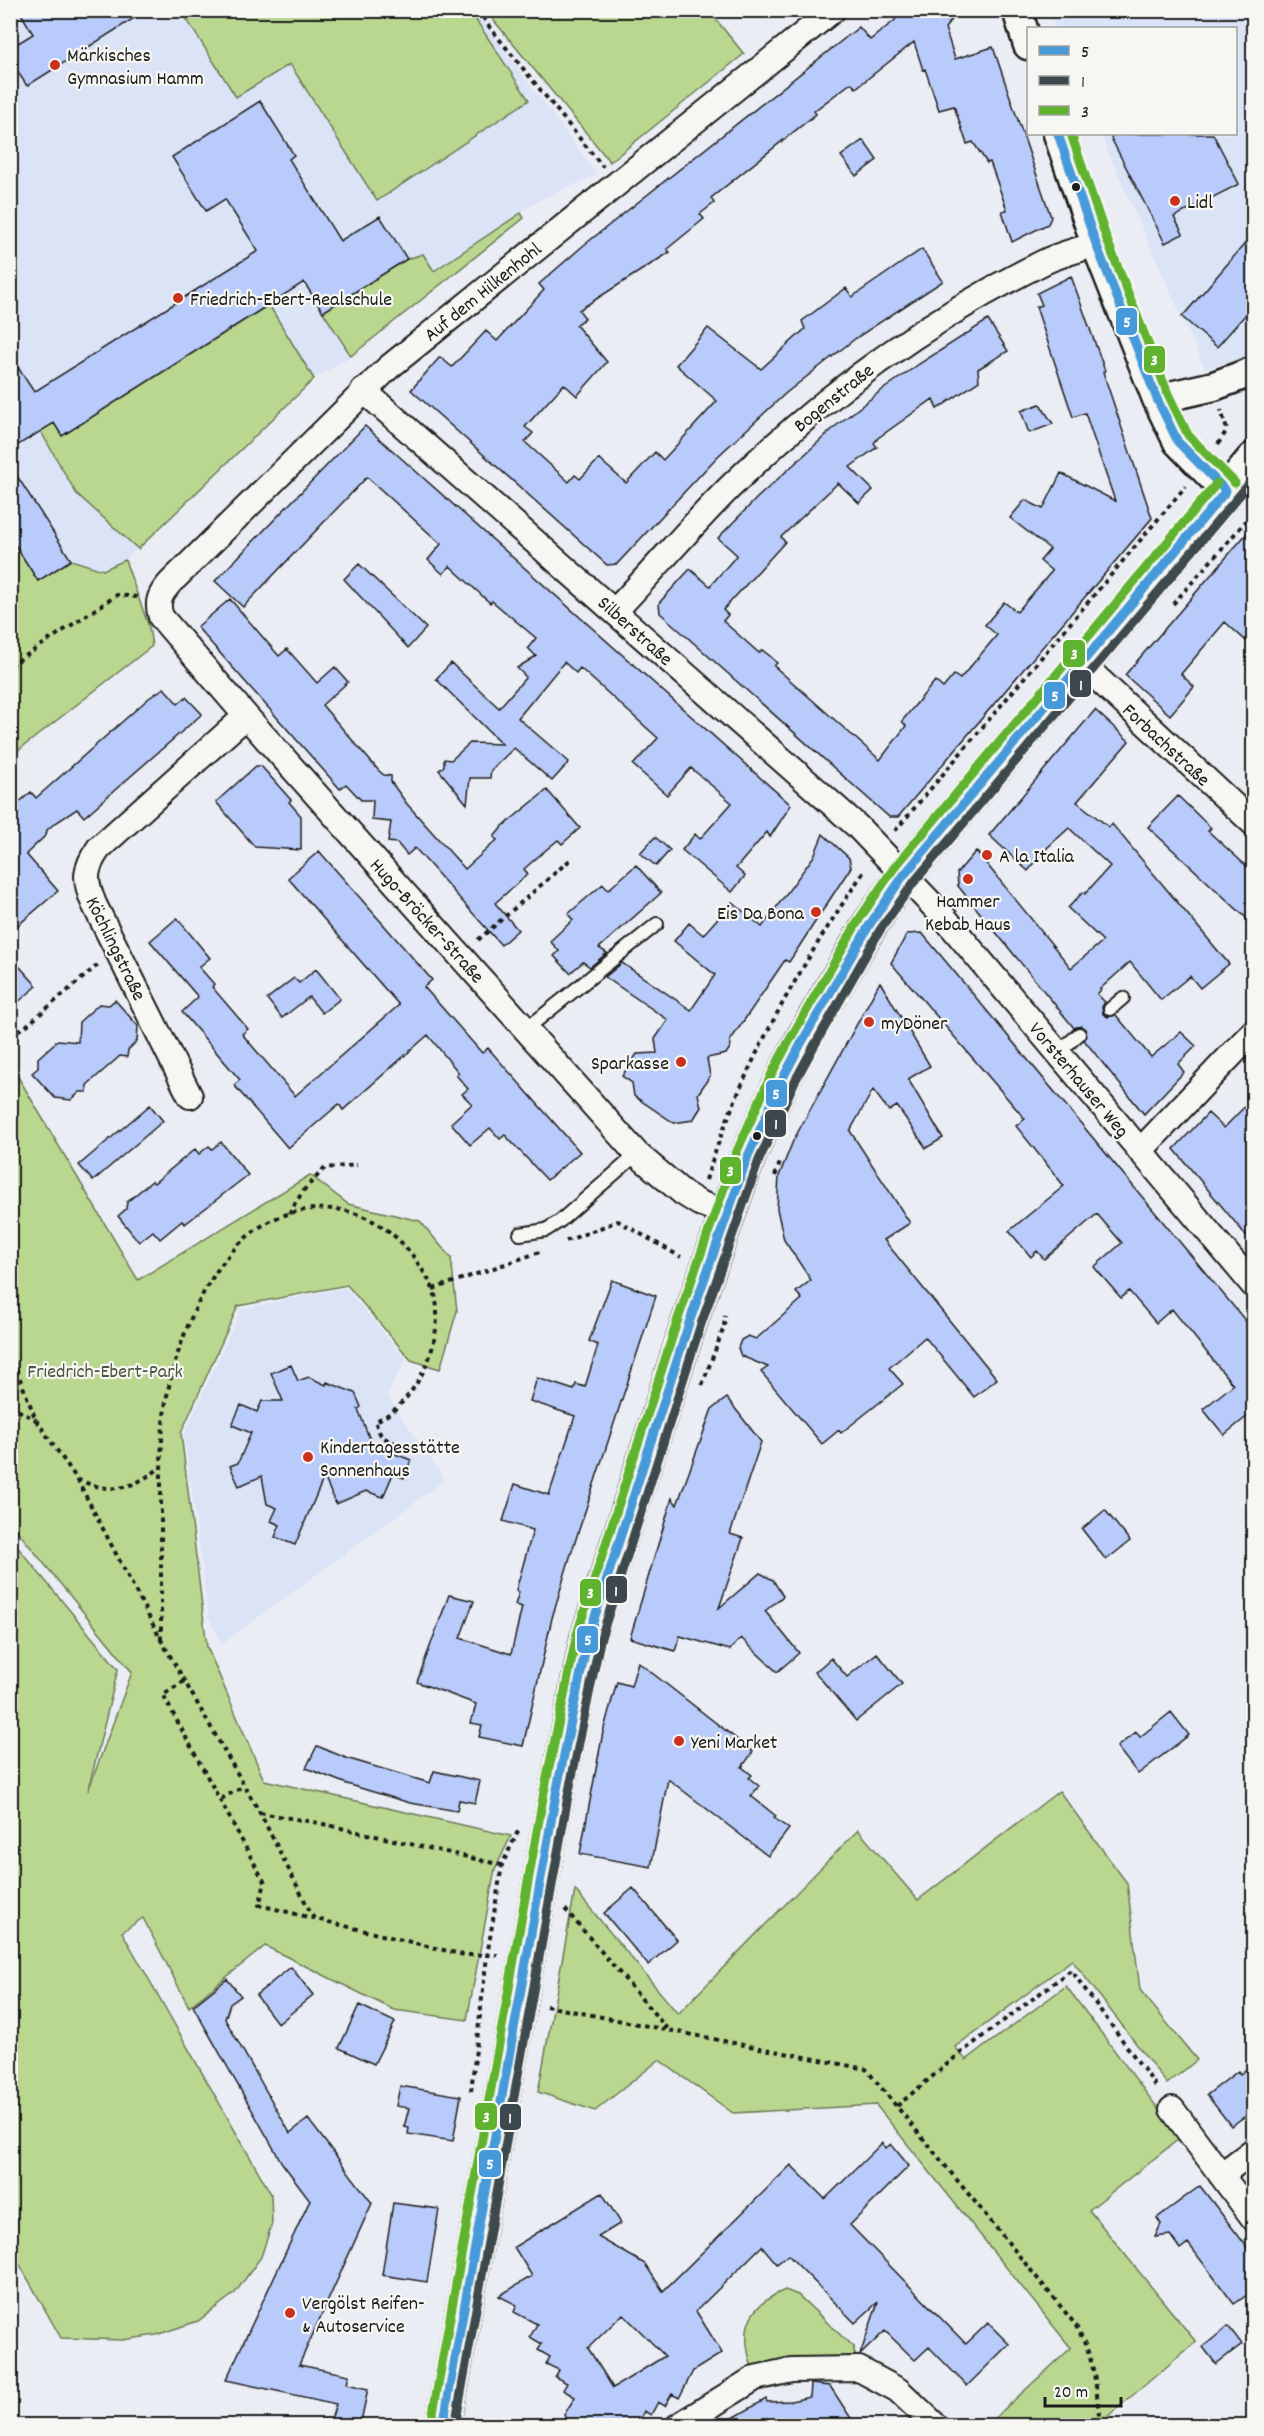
<svg xmlns="http://www.w3.org/2000/svg" width="1264" height="2436" font-family="Dekko,sans-serif">
<style>
.built{fill:#dbe3f6}
.green{fill:#bad790;stroke:#6b7a56;stroke-width:1.5}
.building{fill:#b8cbfa;stroke:#1c1c1c;stroke-width:1.5;fill-rule:evenodd}
.lines{fill:none;stroke-linecap:round;stroke-linejoin:round}
.service-casing{stroke:#1c1c1c;stroke-width:16}
.minor-casing{stroke:#1c1c1c;stroke-width:28}
.tertiary-casing{stroke:#1c1c1c;stroke-width:33}
.secondary-casing{stroke:#1c1c1c;stroke-width:38}
.path{stroke:#1c1c1c;stroke-width:4;stroke-dasharray:4.5 4.5;stroke-linecap:butt}
.service{stroke:#f6f6f2;stroke-width:12}
.minor{stroke:#f6f6f2;stroke-width:24}
.tertiary{stroke:#f6f6f2;stroke-width:28}
.secondary{stroke:#f6f6f2;stroke-width:33}
.bus-1-casing{stroke:#f6f6f2;stroke-width:14}
.bus-2-casing{stroke:#f6f6f2;stroke-width:14}
.bus-3-casing{stroke:#f6f6f2;stroke-width:14}
.bus-1{stroke:#479ada;stroke-width:9}
.bus-2{stroke:#3d484e;stroke-width:9}
.bus-3{stroke:#5fb32e;stroke-width:9}
.poi-dot{fill:#c8321e;stroke:#f6f6f2;stroke-width:2}
.bus-dot{fill:#1c1c1c;stroke:#f6f6f2;stroke-width:2}
.labels{text-anchor:middle;stroke-width:4.5;stroke-linejoin:round;paint-order:stroke}
.poi-label{font-size:20px;fill:#1c1c1c;stroke:#f6f6f2;text-anchor:start}
.street-label{font-size:20px;fill:#1c1c1c;stroke:#f6f6f2}
.park-label{font-size:20px;fill:#4b543f;stroke:#f6f6f2}
.line-badge{stroke:#f6f6f2;stroke-width:2}
.badge-label{font-size:16px;text-anchor:middle;font-weight:bold;fill:#fff}
</style>
<rect width="100%" height="100%" fill="#eaedf4"/>
<filter id="ink" filterUnits="userSpaceOnUse"><feTurbulence type="fractalNoise" baseFrequency=".0167" numOctaves="2"/><feDisplacementMap in="SourceGraphic" scale="12" xChannelSelector="R" yChannelSelector="G"/><feConvolveMatrix kernelMatrix="1 2 1 2 8 2 1 2 1" color-interpolation-filters="sRGB"/></filter>
<g filter="url(#ink)">
<path class="built" d="M11,11H476L597,175L541,199L433,271L324,312L351,356L314,379L125,560L11,610Z
M1049,11H1253V355L1205,369L1100,134H1236V28H1056Z
M345,1288L406,1359L387,1396L445,1480L222,1644L209,1618L184,1435L241,1309Z"/>
<path class="green" d="M185,10L470,11L529,100L377,201L290,64L236,97L182,12Z
M486,11H709L744,54L610,162Z
M521,213L524,218L351,356L323,312L407,259L423,254L434,271Z
M269,305L314,379L138,549L76,493L36,423L49,415L62,436Z
M10,537L38,581L71,560L103,570L125,560L149,627L152,646L11,756Z
M11,1065L138,1280L310,1175L348,1204L420,1221L451,1258L457,1311L440,1369L411,1360L347,1285L238,1306L181,1433L207,1647L264,1780L511,1836L495,1869L467,2020L394,2010L265,1946L189,2007L143,1918L122,1932L271,2194L272,2223L261,2257L235,2293L198,2321L156,2335L123,2340L61,2338L11,2249V1539L118,1669L88,1791L132,1672L11,1523Z
M1059,1791L1127,1883L1140,1990L1197,2060L1167,2084L1072,1960L955,2047L966,2060L1066,1986L1180,2138L1089,2210L1196,2342L1108,2416L1115,2425H987L1071,2348L876,2105L733,2113L659,2060L595,2111L538,2092L575,1890L678,2014L858,1830L918,1900Z
M785,2290L798,2295L853,2347L859,2369L755,2378C742,2337 739,2309 785,2290Z"/>
<path class="building" d="M19,10H147L27,86L10,60V48L33,34Z
M903,10H960L945,28L955,59L993,47L1051,217L1048,224L1012,242L1002,211L1007,210L990,162L987,163L973,142L967,144L954,106L939,110L925,69L923,70L914,42L856,88L851,83L814,111L816,114L711,198L714,203L700,214L704,219L667,249L670,252L579,310L585,318L576,325L607,362L577,396L564,384L525,427L533,433L525,442L569,482L575,475L580,479L599,459L626,483L655,452L663,460L717,401L676,365L708,328L761,369L805,329L802,321L846,288L852,297L922,249L943,281L856,338L786,393L717,457L617,564L607,565L411,390L440,357L452,367L486,331L497,341L544,290L539,284L584,245L859,27L870,40L894,21Z
M260,101L294,155L289,159L340,241L380,216L407,259L323,312L304,282L62,436L54,423L10,450V355L34,392L258,251L225,199L206,211L172,157Z
M1109,134H1213L1239,184L1174,217L1183,234L1165,243Z
M863,140L877,160L856,176L841,156Z
M1254,233V305L1217,347L1182,317Z
M1071,276L1105,371L1103,372L1152,518L898,817H889L660,613L659,603L690,569L710,586L737,555L718,538L757,498L837,425L878,393L919,364L988,320L1008,351L978,369L979,381L937,409L933,399L878,438L874,443L877,447L850,467L873,490L859,503L838,483L781,537L785,542L723,610L728,615L723,621L759,653L762,650L770,656L777,663L774,666L880,760L906,726L902,721L935,681L943,688L954,675L960,679L997,635L985,625L1004,602L1017,612L1052,571L1040,561L1050,549L1010,518L1025,500L1043,509L1061,473L1115,501L1085,413L1073,417L1036,307L1042,305L1037,293Z
M1040,404L1053,424L1029,433L1021,411Z
M365,426L791,805L770,837L767,832L736,868L745,876L732,892L682,850L695,834L700,839L732,803L691,768L667,795L633,765L658,738L580,668L576,673L564,662L518,718L569,762L552,781L514,748L491,770L490,778H470L467,804L439,770L444,766V759L451,760L470,743L502,744L436,679L451,663L499,708L526,677L517,668L536,656L528,648L536,638L492,601L490,603L450,566L443,574L428,560L441,544L367,477L243,607L215,581Z
M10,465L71,560L38,581L10,537Z
M1254,525V648L1225,622L1181,674L1194,687L1170,715L1125,675Z
M359,564L426,628L408,648L344,579Z
M230,599L279,656L287,649L317,683L335,667L348,682L322,705L379,771L384,775L391,776V782L407,804L465,869L497,840L494,837L503,826L547,790L580,828L562,844L558,840L541,854L524,869L528,874L495,903L518,930L501,945L415,848L407,855L397,843L388,842L391,822L372,820L373,800H361L346,784L340,789L197,627Z
M164,688L178,704L186,697L202,714L84,817L77,809L54,824L47,830L46,835L26,854L58,891L10,932V810L31,792L36,798L149,698Z
M1095,710L1129,741L1077,802L1109,827L1112,824L1229,964L1200,988L1190,976L1161,1000L1130,962L1100,989L1101,990L1097,994L1105,1002L1102,1007L1103,1014L1108,1017L1116,1015L1151,1057L1181,1032L1196,1046L1178,1064L1184,1072L1144,1114L1084,1040L1087,1036L1085,1029L1081,1026L1074,1028L958,886L957,873L976,851L1071,968L1103,941L1068,908L1083,892L1085,894L1110,866L1069,828L1048,847L1028,871L989,835Z
M256,766H261L291,800L289,802L301,816V850L255,847L216,802Z
M1178,796L1211,828L1208,831L1254,873V925L1148,827Z
M823,834L849,858L851,867L789,962L785,960L730,1041L731,1046L726,1054L707,1058L710,1076L698,1094L701,1107L693,1120L674,1123L634,1096L632,1083L622,1076L637,1054L657,1053L655,1039L668,1020L605,977L622,963L691,1010L715,975L674,941L689,923L703,935L732,902L762,927L814,856Z
M655,837L670,850L656,866L640,853Z
M319,851L432,980L424,987L482,1053L488,1048L580,1152L547,1180L505,1135L500,1139L490,1128L470,1145L451,1123L472,1104L462,1094L468,1089L456,1075L459,1073L428,1035L343,1110L339,1104L288,1148L234,1085L240,1080L182,1012L198,997L150,941L177,918L210,958L199,967L214,984L212,987L248,1029L242,1034L295,1096L399,1005L288,878Z
M636,865L661,893L599,948L607,953L590,967L583,962L570,973L554,956L559,951L550,941L573,920L568,914L603,884L608,890Z
M922,933L1254,1331V1411L1224,1435L1203,1409L1233,1385L1172,1309L1156,1323L1129,1291L1121,1298L1094,1267L1122,1243L1097,1214L1044,1259L1037,1251L1031,1257L1009,1231L1064,1186L1016,1126L1025,1119L891,963L907,934Z
M10,956L37,986L10,1009Z
M316,969L340,999L322,1013L309,997L282,1018L267,999L294,978L299,983Z
M880,982L930,1066L908,1079L943,1138L926,1148L897,1106L889,1111L873,1090L850,1131L910,1223L884,1240L997,1379L974,1397L925,1337L889,1368L903,1384L841,1433L839,1430L822,1444L761,1372L768,1367L741,1356L738,1348L741,1340L748,1336L756,1339L802,1299L796,1292L811,1280L784,1240L777,1209L779,1176L793,1141Z
M115,1000L138,1026L137,1041L128,1050L127,1057L120,1056L87,1085V1092H80L71,1100L55,1098L32,1073L38,1068V1058L58,1040L78,1042L79,1022L99,1004L109,1005Z
M1254,1097V1245L1174,1149L1208,1113L1224,1128Z
M150,1105L163,1121L93,1181L79,1165Z
M221,1142L248,1175L185,1224L182,1221L160,1239L153,1231L139,1242L118,1216L126,1209L127,1202L152,1181L154,1183L195,1149L199,1154L209,1146L212,1149Z
M612,1280L656,1296L570,1557L552,1618L523,1746L479,1737L482,1725L471,1723L476,1704L417,1682L449,1595L474,1601L460,1638L511,1654L522,1607L515,1605L519,1592L516,1590L533,1530L503,1521L515,1484L549,1495L575,1416L530,1401L537,1378L574,1390L576,1384L585,1387L598,1345L589,1341Z
M291,1365L298,1381L309,1377L326,1385L327,1382L355,1393L361,1407L358,1409L372,1445L411,1460L404,1478L393,1474L383,1497L366,1491L336,1504L324,1477L295,1545L275,1537L280,1525L271,1521L277,1508L267,1504L262,1476L239,1486L230,1466L238,1463L251,1433L232,1425L241,1405L257,1412L262,1401H283L271,1373Z
M727,1398L761,1442L730,1534L743,1538L719,1608L760,1573L773,1580L783,1596L765,1611L799,1653L777,1672L741,1638L730,1650L680,1636L675,1651L630,1638L672,1498L677,1505L712,1409Z
M1105,1510L1130,1541L1106,1560L1082,1529Z
M877,1653L902,1684L856,1721L815,1672L831,1658L847,1677Z
M638,1662L753,1752L742,1767L752,1775L749,1778L759,1786L751,1796L776,1816L774,1818L789,1829L768,1856L668,1779L651,1867L580,1854L603,1732L617,1682L631,1686Z
M1171,1712L1189,1735L1138,1774L1117,1747L1136,1732L1140,1737Z
M317,1746L346,1758L430,1783L434,1771L480,1781L475,1803L459,1800L457,1811L410,1803L347,1784L306,1768Z
M633,1888L677,1940L648,1965L604,1913Z
M291,1967L313,1995L278,2024L256,1995Z
M227,1979L241,1996L230,2004L225,2019L290,2133L308,2119L372,2203L299,2365L349,2375L347,2384L368,2389L360,2426H329L336,2404L226,2380L310,2200L282,2163L193,2006Z
M359,2005L395,2022L374,2064L339,2048Z
M1254,2063V2110L1231,2126L1207,2095L1238,2071L1240,2074Z
M400,2086L461,2096L453,2141L408,2134L409,2128L404,2127L409,2108L396,2106Z
M882,2143L886,2148L891,2144L909,2166L850,2225L966,2344L988,2323L1009,2344L967,2386L929,2347L915,2360L885,2331L860,2355L878,2302L855,2323L788,2255L777,2264L762,2246L696,2311L722,2353L693,2371L679,2398L672,2394L665,2406L658,2402L651,2415L644,2411L637,2426H570L564,2415L575,2397L563,2390L567,2383L555,2377L559,2370L546,2364L550,2357L538,2350L542,2344L530,2337L537,2324L514,2312L517,2305L499,2296L532,2276L514,2247L602,2193L621,2223L598,2237L645,2264L663,2291L791,2165L825,2199ZM623,2314L665,2356L613,2388L588,2348Z
M1200,2186L1254,2256V2290L1234,2304L1188,2243L1180,2249L1170,2235L1155,2237L1161,2224L1157,2218Z
M393,2203L439,2209L427,2282L382,2275Z
M1228,2326L1242,2344L1216,2364L1203,2347Z
M811,2384L830,2386L856,2426H719L766,2399L767,2402L791,2401L810,2397Z"/>
<g class="lines">
<g class="service-casing">
<path id="service" d="M1110,1009L1123,998
M525,1030L657,924
M1058,1053L1079,1034
M520,1234L546,1230L560,1221L637,1154"/>
</g>
<g class="minor-casing">
<path id="minor" d="M363,390L857,826L943,916L1254,1286
M615,611C654,570 690,527 730,487C822,397 928,319 1044,262C1060,254 1079,250 1096,244
M1081,663L1254,824
M190,1096L94,904C84,880 84,869 99,848L246,716
M1140,1151L1254,1031
M726,1213L699,1203L683,1193L637,1154L246,716L161,617C156,602 160,594 170,583L388,368L833,10
M1172,2109L1254,2219
M1221,2175L1254,2150
M678,2426L755,2378L792,2370L859,2369L898,2390L936,2426"/>
</g>
<g class="tertiary-casing">
<path id="tertiary" d="M1017,10L1028,45
M1058,134L1096,244L1157,399L1178,442L1226,491
M1157,399L1214,386L1254,371"/>
</g>
<g class="secondary-casing">
<path id="secondary" d="M443,2426L556,1794L588,1638L689,1323L748,1156L784,1076L803,1040L870,924L904,875L1254,459"/>
</g>
<path class="path" d="M478,10L491,29L603,167
M1218,444L1227,430L1221,410
M1173,604L1254,512
M10,666L117,595L137,597
M895,831L1186,486
M478,940L571,859
M10,1035L26,1026L99,964
M775,1176L781,1160
M706,1180C740,1069 800,966 865,870
M289,1214L303,1191L325,1168L357,1165
M566,1241L618,1221L681,1257
M433,1289L540,1252
M10,1353L36,1420L77,1479L161,1640L260,1813L314,1919
M702,1385L724,1327L725,1316
M10,1406L36,1420
M77,1479C112,1495 130,1490 161,1467
M161,1640C161,1597 161,1553 161,1509C161,1468 160,1426 169,1386C182,1327 218,1241 279,1217C332,1197 382,1213 415,1259C423,1271 433,1284 436,1299C439,1319 435,1343 428,1361C418,1385 400,1412 375,1421C377,1426 378,1431 381,1435C391,1445 413,1448 424,1443
M184,1681L163,1695L265,1883L259,1905L464,1955H498
M221,1799L244,1786
M260,1813L319,1823L502,1865
M565,1909L669,2031
M546,2006L866,2069L1075,2324C1096,2361 1096,2385 1100,2426
M471,2091L487,1956L502,1865L519,1829
M897,2106L958,2055L1071,1970L1158,2089"/>
<use href="#service" class="service"/>
<use href="#minor" class="minor"/>
<use href="#tertiary" class="tertiary"/>
<use href="#secondary" class="secondary"/>
<g class="bus-1-casing">
<path id="bus-1" d="M1058,134L1096,244L1157,399L1178,442L1226,491
M443,2426L556,1794L588,1638L689,1323L748,1156L784,1076L803,1040L870,924L904,875L1226,491"/>
</g>
<g class="bus-2-casing">
<path id="bus-2" d="M455,2426L568,1796L600,1641L700,1327L759,1160L795,1081L814,1046L880,930L914,882L1254,478"/>
</g>
<g class="bus-3-casing">
<path id="bus-3" d="M1071,134L1107,240L1168,394L1188,435L1235,483
M431,2424L544,1792L577,1634L678,1319L737,1151L773,1071L793,1034L860,918L894,868L1217,483"/>
</g>
<use href="#bus-1" class="bus-1"/>
<use href="#bus-2" class="bus-2"/>
<use href="#bus-3" class="bus-3"/>
</g>
</g>
<g class="poi-dot">
<circle cx="55" cy="65" r="6"/>
<circle cx="1175" cy="201" r="6"/>
<circle cx="178" cy="298" r="6"/>
<circle cx="987" cy="855" r="6"/>
<circle cx="968" cy="879" r="6"/>
<circle cx="816" cy="912" r="6"/>
<circle cx="869" cy="1022" r="6"/>
<circle cx="681" cy="1062" r="6"/>
<circle cx="308" cy="1457" r="6"/>
<circle cx="679" cy="1741" r="6"/>
<circle cx="290" cy="2313" r="6"/>
</g>
<g class="bus-dot">
<circle cx="1076" cy="187" r="5"/>
<circle cx="757" cy="1136" r="5"/>
</g>
<g class="labels">
<g class="poi-label">
<text x="67" y="61">Märkisches<tspan x="67" dy="23">Gymnasium Hamm</tspan></text>
<text x="1187" y="208">Lidl</text>
<text x="190" y="305">Friedrich-Ebert-Realschule</text>
<text x="999" y="862">A la Italia</text>
<text x="968" y="907" text-anchor="middle">Hammer<tspan x="968" dy="23">Kebab Haus</tspan></text>
<text x="804" y="919" text-anchor="end">Eis Da Bona</text>
<text x="881" y="1029">myDöner</text>
<text x="669" y="1069" text-anchor="end">Sparkasse</text>
<text x="320" y="1453">Kindertagesstätte<tspan x="320" dy="23">Sonnenhaus</tspan></text>
<text x="691" y="1748">Yeni Market</text>
<text x="302" y="2309">Vergölst Reifen-<tspan x="302" dy="23">&amp; Autoservice</tspan></text>
</g>
<g class="street-label">
<text transform="translate(482 291) rotate(-39)" y="7">Auf dem Hilkenhohl</text>
<text transform="translate(833 397) rotate(-39)" y="7">Bogenstraße</text>
<text transform="translate(636 630) rotate(42)" y="7">Silberstraße</text>
<text transform="translate(1167 744) rotate(43)" y="7">Forbachstraße</text>
<text transform="translate(428 920) rotate(48)" y="7">Hugo-Bröcker-Straße</text>
<text transform="translate(117 948) rotate(64)" y="7">Köchlingstraße</text>
<text transform="translate(1080 1079) rotate(50)" y="7">Vorsterhauser Weg</text>
</g>
<g class="park-label">
<text x="105" y="1377">Friedrich-Ebert-Park</text>
</g>
</g>
<g class="line-badge">
<rect x="1115" y="307" width="23" height="29" rx="6" fill="#479ada"/>
<rect x="1143" y="345" width="23" height="29" rx="6" fill="#5fb32e"/>
<rect x="1062" y="639" width="24" height="29" rx="6" fill="#5fb32e"/>
<rect x="1069" y="669" width="23" height="29" rx="6" fill="#3d484e"/>
<rect x="1043" y="681" width="23" height="29" rx="6" fill="#479ada"/>
<rect x="765" y="1079" width="23" height="29" rx="6" fill="#479ada"/>
<rect x="764" y="1109" width="23" height="29" rx="6" fill="#3d484e"/>
<rect x="719" y="1156" width="23" height="29" rx="6" fill="#5fb32e"/>
<rect x="605" y="1575" width="23" height="29" rx="6" fill="#3d484e"/>
<rect x="579" y="1578" width="23" height="29" rx="6" fill="#5fb32e"/>
<rect x="576" y="1625" width="23" height="29" rx="6" fill="#479ada"/>
<rect x="474" y="2102" width="24" height="29" rx="6" fill="#5fb32e"/>
<rect x="499" y="2103" width="23" height="28" rx="6" fill="#3d484e"/>
<rect x="478" y="2149" width="24" height="29" rx="6" fill="#479ada"/>
</g>
<g class="badge-label">
<text x="1127" y="327">5</text>
<text x="1154" y="365">3</text>
<text x="1074" y="659">3</text>
<text x="1081" y="690">1</text>
<text x="1055" y="701">5</text>
<text x="776" y="1099">5</text>
<text x="776" y="1129">1</text>
<text x="730" y="1176">3</text>
<text x="616" y="1596">1</text>
<text x="590" y="1598">3</text>
<text x="588" y="1645">5</text>
<text x="486" y="2122">3</text>
<text x="510" y="2123">1</text>
<text x="490" y="2169">5</text>
</g>
<rect width="1264" height="2436" fill="none" stroke="#f6f6f2" stroke-width="36"/>
<rect x="18" y="18" width="1228" height="2400" fill="none" stroke="#1c1c1c" stroke-width="2" filter="url(#ink)"/>
<rect x="1027" y="27" width="210" height="108" fill="#f6f6f2" stroke="#9f9f9c" stroke-width="1.5"/>
<rect x="1039" y="46" width="30" height="9" fill="#479ada" stroke="#9f9f9c" stroke-width="1.5"/>
<text x="1081" y="57" font-size="18" fill="#1c1c1c">5</text>
<rect x="1039" y="76" width="30" height="9" fill="#3d484e" stroke="#9f9f9c" stroke-width="1.5"/>
<text x="1081" y="87" font-size="18" fill="#1c1c1c">1</text>
<rect x="1039" y="106" width="30" height="9" fill="#5fb32e" stroke="#9f9f9c" stroke-width="1.5"/>
<text x="1081" y="117" font-size="18" fill="#1c1c1c">3</text>
<path d="M1045 2397v9h76v-9" fill="none" stroke="#1c1c1c" stroke-width="3"/>
<text x="1054" y="2397" font-size="18" fill="#1c1c1c" stroke="#f6f6f2" stroke-width="4.5" paint-order="stroke">20 m</text>
</svg>
